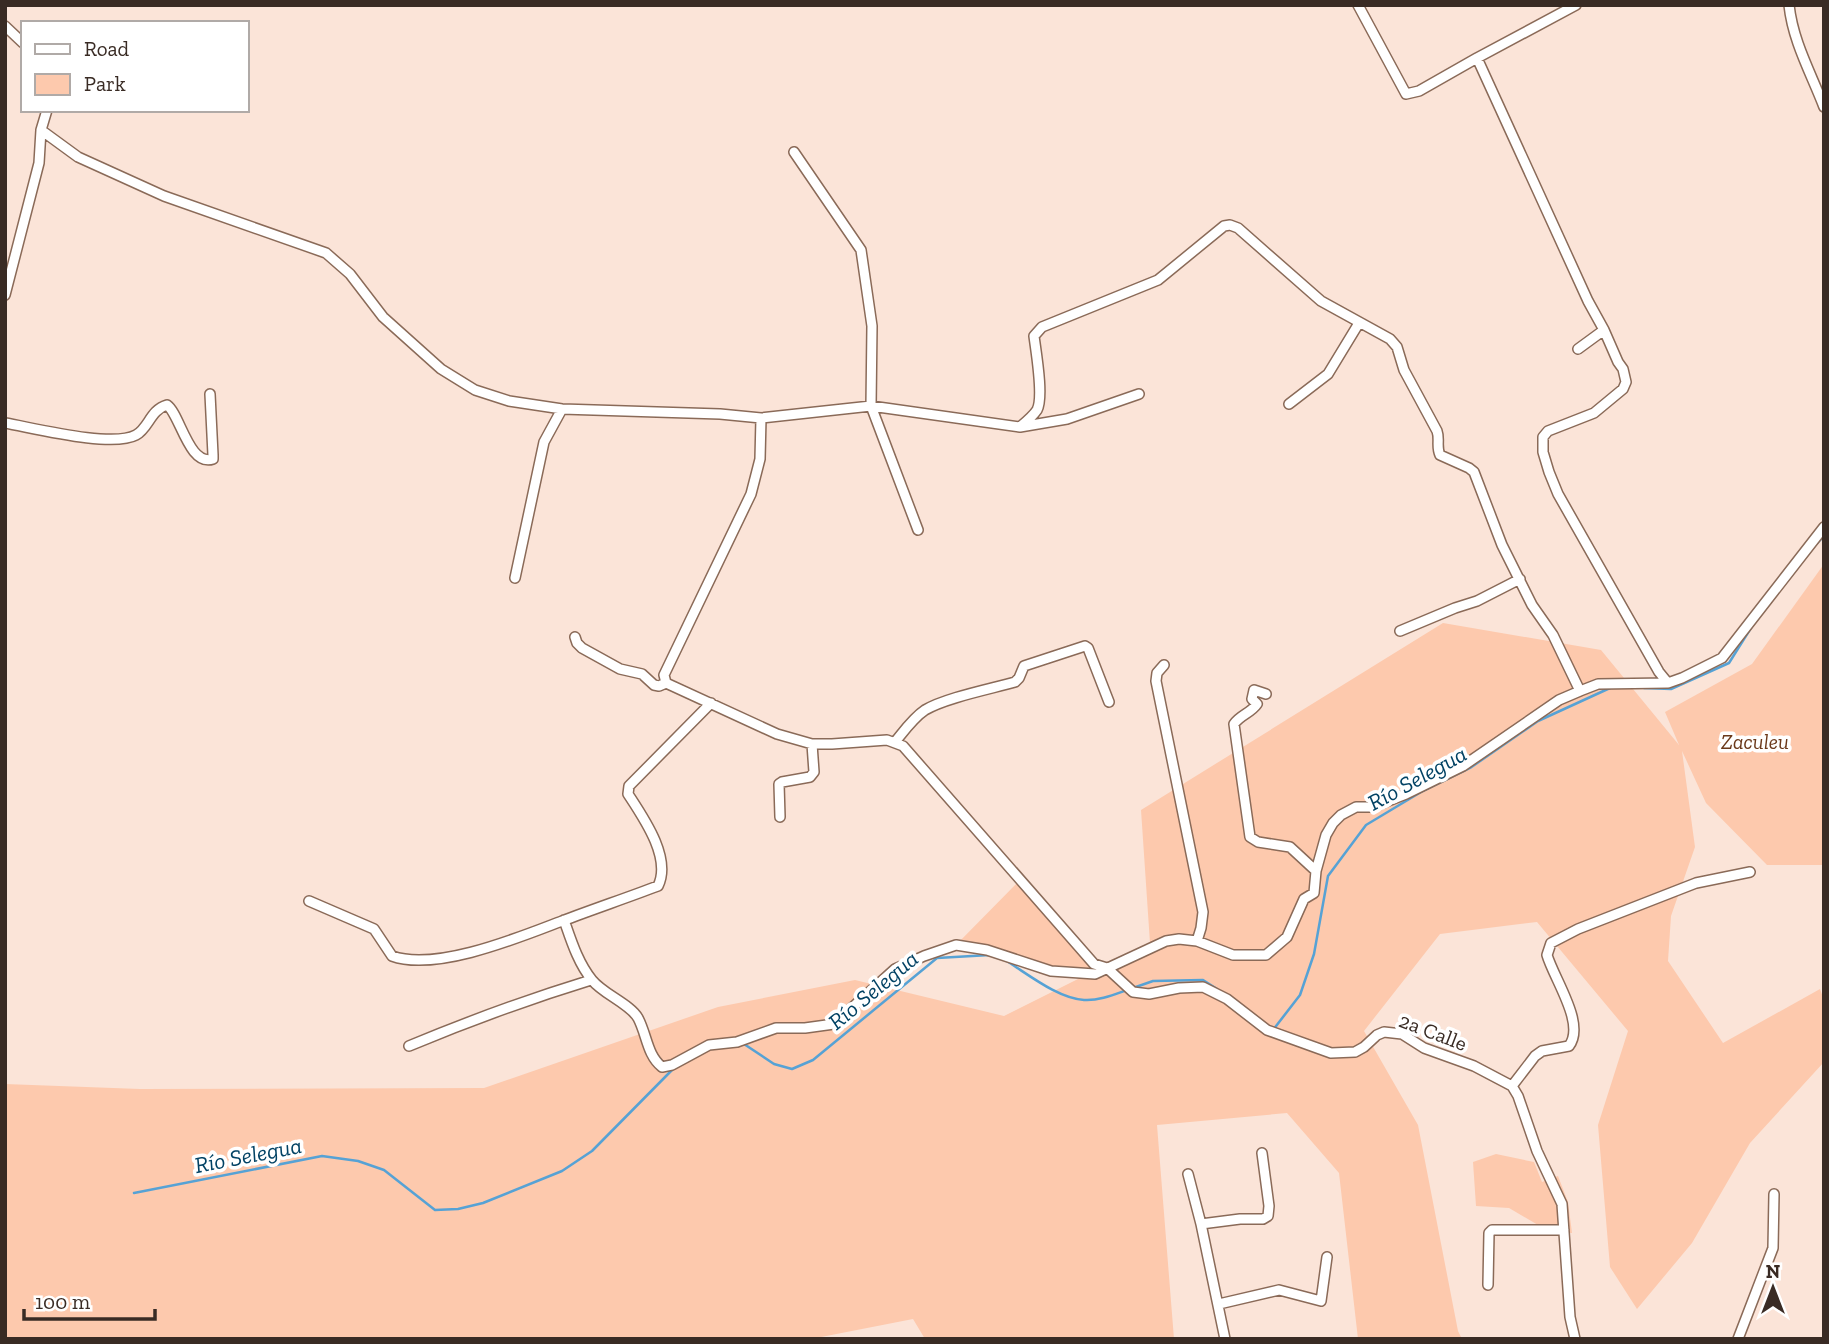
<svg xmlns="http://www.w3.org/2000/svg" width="1829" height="1344" font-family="'Zilla Slab',serif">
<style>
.green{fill:#fdc9ad}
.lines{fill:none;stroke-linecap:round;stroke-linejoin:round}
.stream{stroke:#56a2d5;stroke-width:2.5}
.minor-casing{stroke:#8a6a58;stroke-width:12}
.minor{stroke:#fff;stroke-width:9}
.labels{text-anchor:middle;stroke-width:7;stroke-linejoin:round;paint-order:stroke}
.park-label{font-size:21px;font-style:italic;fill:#6b391b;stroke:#fff}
.street-label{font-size:21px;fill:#392b24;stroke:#fff}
.water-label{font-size:23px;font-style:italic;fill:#024264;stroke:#fff}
</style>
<rect width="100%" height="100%" fill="#fbe4d8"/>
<path class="green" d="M1824,564V865H1767L1706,803L1682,751L1695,847L1671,916L1668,961L1723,1043L1820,989L1824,1000V1062L1750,1143L1692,1243L1637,1309L1610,1267L1598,1125L1628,1031L1537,922L1440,934L1364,1031L1418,1125L1458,1331L1462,1339H1358L1339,1173L1287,1113L1157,1125L1174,1339H925L913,1319L811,1339H5V1084L140,1089L484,1088L718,1007L855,980L1004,1016L1150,943L1141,810L1443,623L1601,650L1679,745L1665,712L1752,664Z
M1021,879L1094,964L1089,970L1054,972L956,945Z
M1496,1154L1534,1162L1542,1182L1558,1176L1568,1202L1572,1233L1550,1232L1509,1208L1476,1206L1473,1162Z"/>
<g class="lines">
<path class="stream" d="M1816,544L1824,536
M1644,688L1671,689L1729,663L1754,623
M1005,960C1028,974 1057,998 1084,1000C1098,1001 1113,995 1127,990
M1133,988L1153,981L1203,980L1217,989
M1273,1030L1300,995L1314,954L1328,876L1366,825L1421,792L1470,768L1538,721L1610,688
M744,1044L774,1064L792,1069L813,1060L937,958L990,955
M134,1193L322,1156L358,1161L384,1170L435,1210L458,1209L483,1203L562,1171L592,1151L674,1068"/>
<g class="minor-casing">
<path id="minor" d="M1358,5L1406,94L1419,91L1477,58L1576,5
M1789,5C1793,42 1811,73 1824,107
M5,26L23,43
M1477,58L1588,301L1604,330L1618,362L1623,369L1626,382L1623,389L1594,413L1548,431L1543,437V452L1549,472L1558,494L1659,672L1668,683
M41,130L78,157L164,196L326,253L350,274L383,317L441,369L475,390L509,401L562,409L720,414L761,418L871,406L1020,427L1067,419L1139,394
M794,152L861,250L872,326L871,406L918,530
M5,295L39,163L41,130L47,110
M1578,349L1604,330
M1289,404L1328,374L1359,323
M761,418L760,459L751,494L664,675L666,683L777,734L812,744H832L887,740L903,746L1094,964L1107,968L1133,992L1149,994L1179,988L1203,987L1227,999L1267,1030L1331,1053L1355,1052L1364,1047L1377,1035L1384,1032L1402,1034L1424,1048L1474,1066L1512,1086L1518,1096L1537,1151L1562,1204L1570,1317L1575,1339
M5,423C34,428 112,448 136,435C149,428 150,410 167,405C180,414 189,467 213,459V455L210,394
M1021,426C1027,421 1033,416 1037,410C1044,397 1036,352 1034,336L1042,327L1158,280L1224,226L1230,225L1238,228L1321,301L1390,339L1397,347L1404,370L1437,431C1440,439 1436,447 1440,455L1469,468L1474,472L1502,545L1532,605L1553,635L1580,691
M515,578L544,442L562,409
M1400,631L1455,608L1477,601L1520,579
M575,637L577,643L582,648L620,669L642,674L654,685L659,686L666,683
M1164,665L1157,673L1156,681L1203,912L1201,928L1197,941
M1266,694L1254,690L1252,699L1257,704C1251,713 1240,715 1234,724L1250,837L1258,842L1290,847L1316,871
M895,742C904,731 913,718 925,710C945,698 990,689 1015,682L1019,678L1024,666L1085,646L1088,648L1109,702
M780,817L779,784L782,782L810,777L814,772L812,744
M309,901L374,929L392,956C436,972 520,937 562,921C594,909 626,898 658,886C672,858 643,817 628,794L629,786L711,703
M564,920C571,940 578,963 592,980C603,994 630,1004 638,1018C647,1035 647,1055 662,1067L672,1065L709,1045L737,1042L776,1028H805L834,1024L895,969L924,956L956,945L987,950L1051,971L1095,974L1166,941L1179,939L1197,941L1233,955H1266L1287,937L1304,899L1314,893L1316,871L1326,835L1333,823L1341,815L1356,807H1373L1406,794L1463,766L1559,700L1580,691L1598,684L1668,683L1682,678L1722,658L1824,527
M409,1046C469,1021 529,999 591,980
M1512,1086L1535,1056L1542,1051L1569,1046C1586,1024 1554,979 1547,955L1551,943L1578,929L1696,883L1750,872
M1188,1174L1201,1224L1225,1339
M1201,1224L1240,1219H1263L1268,1216L1269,1206L1262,1153
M1488,1285L1489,1233L1492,1230H1564
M1219,1304L1279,1290L1321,1301L1327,1257
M1738,1339L1773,1248L1774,1194"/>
</g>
<use href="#minor" class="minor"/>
</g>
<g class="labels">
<g class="park-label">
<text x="1755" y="749">Zaculeu</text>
</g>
<g class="street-label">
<text transform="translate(1433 1032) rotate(21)" y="7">2a Calle</text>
</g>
<g class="water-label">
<text transform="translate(1417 778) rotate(-29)" y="8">Río Selegua</text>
<text transform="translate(873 990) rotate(-40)" y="8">Río Selegua</text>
<text transform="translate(248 1155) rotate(-11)" y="8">Río Selegua</text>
</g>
</g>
<rect width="1829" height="1344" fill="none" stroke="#392b24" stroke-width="14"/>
<rect x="21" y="21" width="228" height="91" fill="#ffffff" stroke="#b0aaa7" stroke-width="2"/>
<rect x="35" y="44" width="35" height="10" fill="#ffffff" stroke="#b0aaa7" stroke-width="2"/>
<text x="84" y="56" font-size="21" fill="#392b24">Road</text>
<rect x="35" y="74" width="35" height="21" fill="#fdc9ad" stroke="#b0aaa7" stroke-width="2"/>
<text x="84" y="91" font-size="21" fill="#392b24">Park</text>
<g transform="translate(1773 1288)" stroke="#ffffff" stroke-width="5" paint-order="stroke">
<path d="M0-5L12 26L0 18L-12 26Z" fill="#392b24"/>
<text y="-10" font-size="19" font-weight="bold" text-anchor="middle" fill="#392b24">N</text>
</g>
<path d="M24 1309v10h131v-10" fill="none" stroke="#392b24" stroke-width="3.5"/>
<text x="35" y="1309" font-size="21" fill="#392b24" stroke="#ffffff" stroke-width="5" paint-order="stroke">100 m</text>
</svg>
